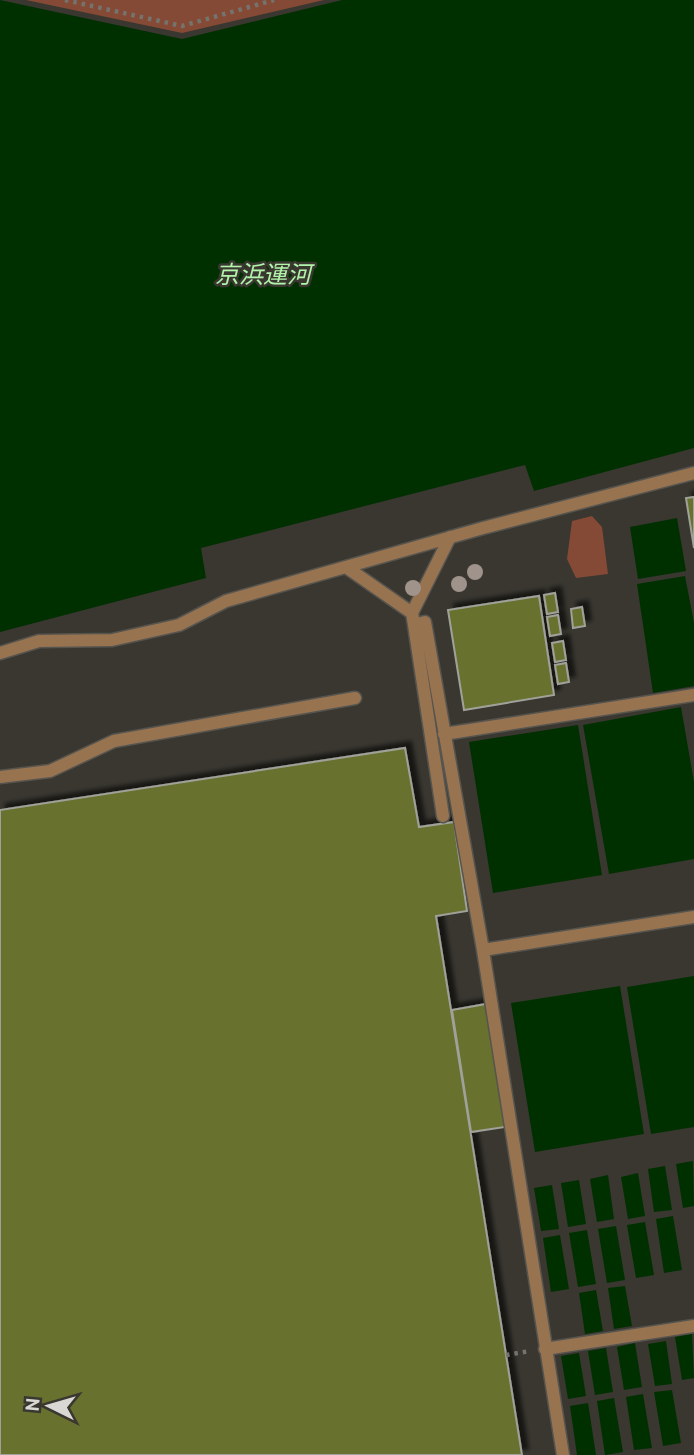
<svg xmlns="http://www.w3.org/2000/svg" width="694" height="1455" font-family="Overpass,'Noto Sans JP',sans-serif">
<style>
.green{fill:#854a35}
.water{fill:#013000}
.building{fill:#67712f;stroke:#a0a29a;stroke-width:2;filter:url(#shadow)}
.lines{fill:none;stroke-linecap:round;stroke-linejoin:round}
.lane-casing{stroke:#56544e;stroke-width:15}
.path{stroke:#75736e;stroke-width:4.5;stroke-dasharray:3.5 5;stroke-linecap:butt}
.lane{stroke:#977350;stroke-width:12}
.tree{fill:#9f938c}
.labels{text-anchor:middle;stroke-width:5;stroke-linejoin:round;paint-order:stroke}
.water-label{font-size:24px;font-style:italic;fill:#b0f3a9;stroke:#393730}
</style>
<defs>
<filter id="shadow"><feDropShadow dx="6" dy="-6" stdDeviation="2" flood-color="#0009"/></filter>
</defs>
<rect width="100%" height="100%" fill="#393730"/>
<path class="green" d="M26,0H324L182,33Z
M592,516L602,527L608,574L576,578L567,559L572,521Z"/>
<path class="water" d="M0,0L182,39L342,0H694V448L534,491L525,465L201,548L206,578L0,632Z
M677,518L686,571L638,579L630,527Z
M685,576L694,623V686L653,693L637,584Z
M681,707L694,782V859L609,874L583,725Z
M578,725L602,875L493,893L469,742Z
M694,976V1127L651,1134L627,987Z
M620,986L644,1134L535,1152L511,1003Z
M693,1161L694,1206L683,1208L676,1164Z
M665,1166L672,1210L654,1212L648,1169Z
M638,1173L645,1216L628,1219L621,1177Z
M608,1175L614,1219L597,1222L590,1179Z
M579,1180L586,1224L568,1227L561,1183Z
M552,1185L559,1229L541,1231L534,1188Z
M673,1216L682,1270L664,1273L656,1219Z
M645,1222L654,1275L636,1278L627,1225Z
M616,1226L625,1280L607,1283L598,1229Z
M587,1230L596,1284L578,1287L569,1233Z
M560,1235L569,1289L551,1292L543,1238Z
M625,1286L632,1326L614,1329L608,1288Z
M596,1290L603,1331L585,1334L579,1293Z
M692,1334L694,1378L682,1380L675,1337Z
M666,1341L672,1384L655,1386L648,1344Z
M635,1343L642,1387L624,1390L617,1347Z
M606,1348L613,1392L595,1395L588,1351Z
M579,1353L586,1396L568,1399L561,1356Z
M672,1390L681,1443L663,1446L654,1392Z
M643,1394L652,1448L634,1450L626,1397Z
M614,1398L623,1452L605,1455L597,1401Z
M588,1403L596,1455H577L570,1406Z"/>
<path class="building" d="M694,497V548L686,498Z
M555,593L558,612L547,614L544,595Z
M539,596L554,695L464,710L448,610Z
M582,607L585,626L573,628L571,609Z
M558,615L561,634L550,636L547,617Z
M563,641L566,660L555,662L552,643Z
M566,663L569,682L558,684L555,665Z
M405,748L419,827L454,822L467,911L436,916L522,1455H0V810Z
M486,1004L505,1127L471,1132L452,1010Z"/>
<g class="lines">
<g class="lane-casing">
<path id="lane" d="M346,567L412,613L450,537
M412,613L414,625L425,622L483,950L563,1455
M414,625L443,816
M0,653L39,641L112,640L179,625L226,601L483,528L694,473
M444,734L694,695
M0,777L50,771L114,741L355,698
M483,950L694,917
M545,1349L694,1326"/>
</g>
<path class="path" d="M65,0L182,26L274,0
M506,1355L530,1351"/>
<use href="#lane" class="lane"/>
</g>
<g class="tree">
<circle cx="475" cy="572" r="8"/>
<circle cx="459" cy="584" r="8"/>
<circle cx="413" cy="588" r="8"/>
</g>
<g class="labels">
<g class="water-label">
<text x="263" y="283">京浜運河</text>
</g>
</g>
<g transform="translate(49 1406) rotate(275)" stroke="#393730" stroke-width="5" paint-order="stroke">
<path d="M0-5L12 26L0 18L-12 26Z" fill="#d9d8d4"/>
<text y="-10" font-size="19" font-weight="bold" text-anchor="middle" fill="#d9d8d4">N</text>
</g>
</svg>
